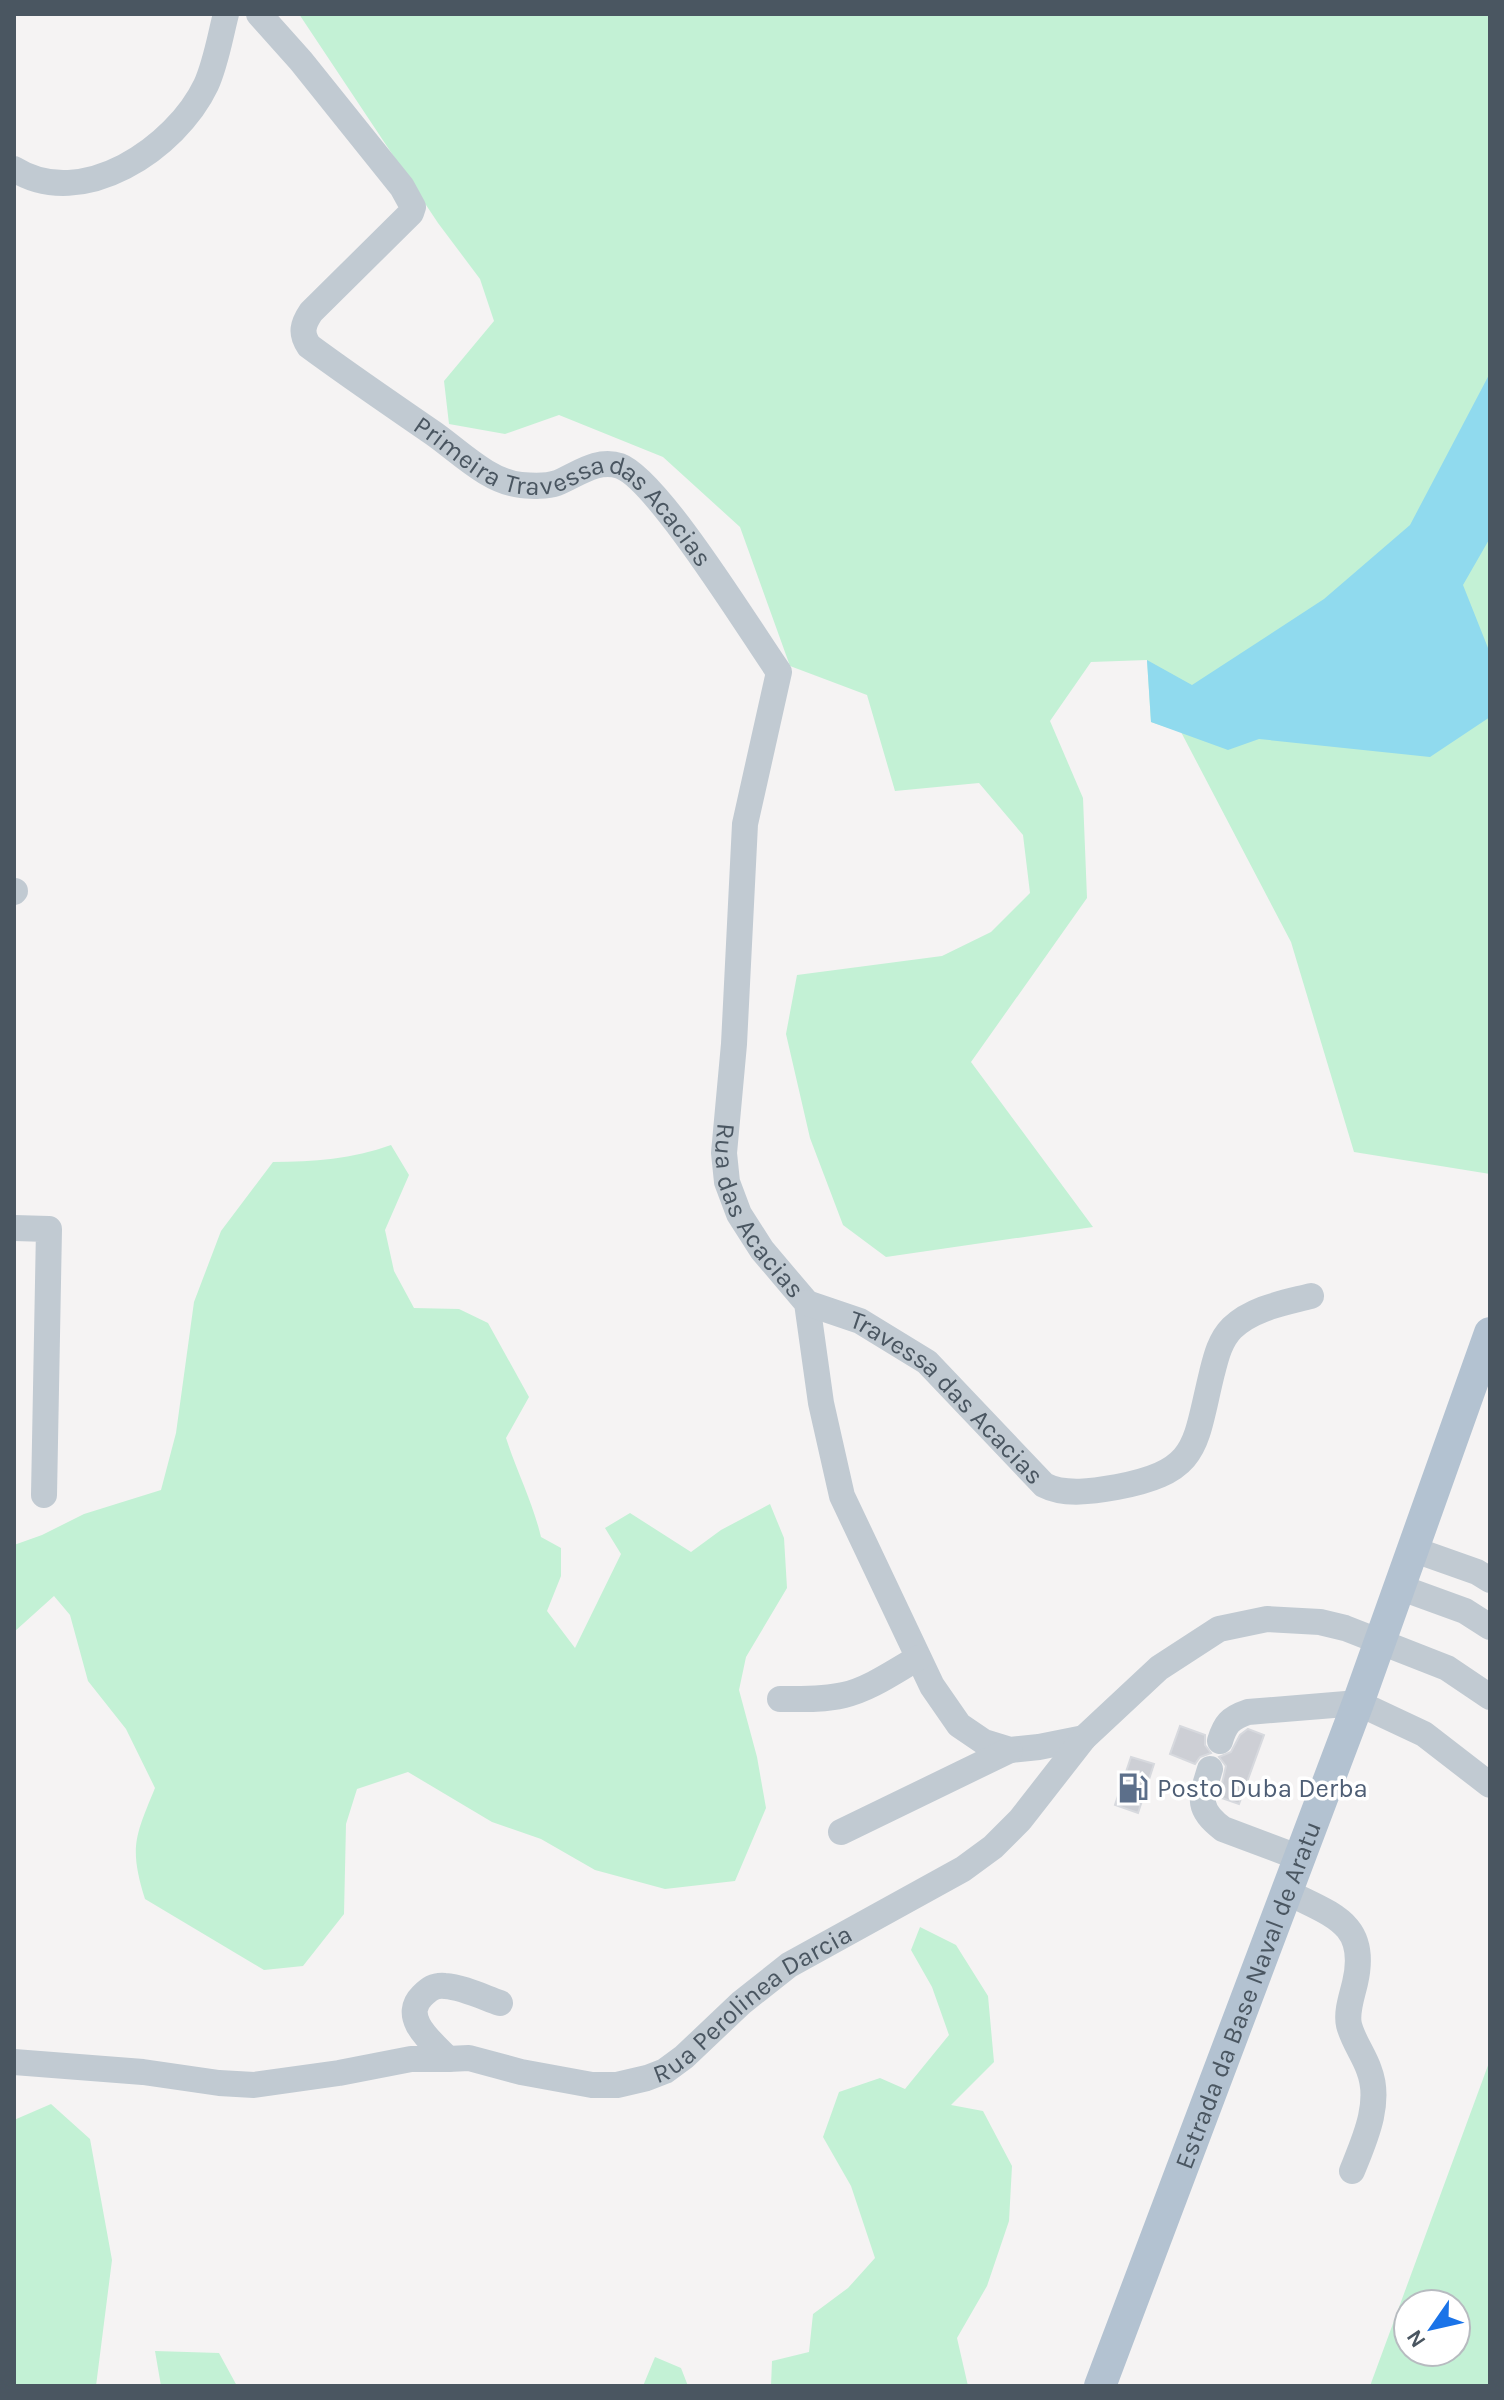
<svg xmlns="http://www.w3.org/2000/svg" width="1504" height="2400" font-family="Karla,sans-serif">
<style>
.green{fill:#c3f1d5;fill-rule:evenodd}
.water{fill:#90daee}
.building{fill:#cdcfd5;stroke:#d7d9de;stroke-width:2}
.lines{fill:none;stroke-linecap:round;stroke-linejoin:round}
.minor{stroke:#c1cad2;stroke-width:26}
.major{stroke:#b3c2d1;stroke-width:32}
.labels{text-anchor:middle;stroke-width:7;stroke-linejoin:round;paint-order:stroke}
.street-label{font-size:26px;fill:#4a5661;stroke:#fff}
.service-label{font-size:26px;fill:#4e5e75;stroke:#fff;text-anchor:start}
</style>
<rect width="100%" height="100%" fill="#f5f3f3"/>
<path class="green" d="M299,14H1490V1174L1354,1152L1291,942L1181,732L1151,722L1147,660L1091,662L1050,721L1083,798L1087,898L971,1062L1093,1227L886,1257L843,1225L810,1138L786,1034L797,975L942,956L991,932L1030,893L1023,835L979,783L895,791L867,695L790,666L740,527L663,457L559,415L505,434L449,424L444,381L494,321L480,279L438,223Z
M391,1145L409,1175L385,1230L394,1271L414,1308L459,1309L488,1323L529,1397L506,1438C517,1472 533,1503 541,1537L561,1548V1576L547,1611L575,1648L621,1554L605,1528L630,1513L691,1552L721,1530L770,1504L784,1538L787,1588L746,1657L739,1690L757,1757L766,1808L735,1881L665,1889L595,1870L541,1839L492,1822L408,1772L357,1789L346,1824L344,1914L303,1966L264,1970L145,1899C129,1847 135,1837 155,1788L126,1729L88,1681L70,1615L54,1596L14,1632V1545L42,1535L84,1514L161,1490L176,1433L194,1302L221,1231L273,1162C313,1162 353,1159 391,1145Z
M920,1927L956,1945L988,1996L994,2062L951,2105L983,2111L1012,2166L1009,2221L987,2286L957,2338L968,2386H771L772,2361L809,2352L813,2314L848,2288L875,2258L851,2186L823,2137L839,2092L880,2078L905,2089L949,2035L932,1987L911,1950Z
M1490,2060V2386H1370ZM1456,2304V2352H1408V2304Z
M51,2104L90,2139L112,2260L96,2386H14V2120Z
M155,2351L219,2353L237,2386H161Z
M655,2357L681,2368L688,2386H643Z"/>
<path class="water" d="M1490,373V538L1463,585L1490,653V717L1430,757L1259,739L1228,750L1151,722L1147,660L1192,685L1324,599L1410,525Z"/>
<path class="building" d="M1180,1726L1205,1735V1745L1211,1753L1200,1757L1195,1764L1170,1754Z
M1248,1729L1264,1735L1239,1804L1219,1797L1226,1766L1219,1757L1231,1752L1240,1735Z
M1131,1757L1154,1764L1138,1813L1115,1805Z"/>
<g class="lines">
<g class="minor">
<path id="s1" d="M259,14L301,61L402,187L413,207L411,213L311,312C303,324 300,333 309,346C351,377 391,404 433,433C460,452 489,482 521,485C533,486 546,487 557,483C577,475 597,458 620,466C658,480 751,632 779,672L745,824L734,1044L724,1153L727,1182L739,1214L762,1250L807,1303L821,1403L842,1496L932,1686L959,1725L984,1742L1010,1750L1039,1747L1084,1738"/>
<path d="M14,169C82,212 176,148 206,85C216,63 220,37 226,14"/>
<path d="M14,892L15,891"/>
<path d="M14,1228L49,1229L44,1495"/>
<path id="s2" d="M807,1303L860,1321L927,1362L1044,1485C1065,1496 1094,1491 1117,1487C1200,1471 1194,1446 1212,1373C1216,1357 1220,1340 1232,1328C1253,1308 1284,1303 1311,1296"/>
<path d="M1412,1549L1477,1572L1490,1580"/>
<path d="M1399,1587L1465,1611L1490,1627"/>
<path d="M780,1699C801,1699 823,1700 844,1695C870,1689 895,1671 918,1658"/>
<path d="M1220,1741C1225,1724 1230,1718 1248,1712L1358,1703L1424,1734L1490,1785"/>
<path d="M1210,1769C1201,1798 1196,1809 1223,1829L1300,1858"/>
<path d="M841,1832L1010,1750"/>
<path d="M1287,1892C1332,1915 1369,1923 1355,1983C1352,1996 1346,2012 1349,2025C1353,2041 1364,2055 1369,2070C1382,2103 1364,2141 1352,2171"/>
<path d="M448,2059C433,2043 400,2018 422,1996C429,1989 434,1985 445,1986C462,1987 483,1997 500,2003"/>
<path id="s3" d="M14,2062L143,2072L219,2083L254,2085L339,2073L411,2059H448L469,2058L521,2072L592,2085H617L647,2078L665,2071L684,2057L741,2003L789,1965L963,1869L993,1847L1020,1820L1084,1738L1159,1668L1219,1629L1267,1619L1320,1622L1345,1628L1447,1668L1490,1697"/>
</g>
<path class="major" id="s4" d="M1100,2386L1358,1703L1490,1333"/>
</g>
<defs>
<g id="fuel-bare" transform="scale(2.4)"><path d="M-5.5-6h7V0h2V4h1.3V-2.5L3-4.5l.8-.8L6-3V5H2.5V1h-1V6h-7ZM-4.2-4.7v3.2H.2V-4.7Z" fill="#5c6f8a" stroke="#fff" stroke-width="2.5" paint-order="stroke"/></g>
</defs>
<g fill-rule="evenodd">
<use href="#fuel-bare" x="1133" y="1788"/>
</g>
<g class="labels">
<g class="street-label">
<text dy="9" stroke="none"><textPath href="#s1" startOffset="742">Primeira Travessa das Acacias</textPath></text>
<text dy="9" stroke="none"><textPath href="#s1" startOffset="1604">Rua das Acacias</textPath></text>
<text dy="9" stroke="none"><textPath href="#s2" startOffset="172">Travessa das Acacias</textPath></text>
<text dy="9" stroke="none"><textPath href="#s4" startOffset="418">Estrada da Base Naval de Aratu</textPath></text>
<text dy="9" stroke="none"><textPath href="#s3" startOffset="770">Rua Perolinea Darcia</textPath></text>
</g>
<g class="service-label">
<text x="1157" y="1797">Posto Duba Derba</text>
</g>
</g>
<rect width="1504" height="2400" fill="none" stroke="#4a5661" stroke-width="32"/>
<g transform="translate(1432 2328) rotate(236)"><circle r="38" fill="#ffffff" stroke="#b7bbc0" stroke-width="2"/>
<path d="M0-6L14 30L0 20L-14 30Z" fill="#1a73e8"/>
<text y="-12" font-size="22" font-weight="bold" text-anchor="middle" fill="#4a5661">N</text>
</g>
</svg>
